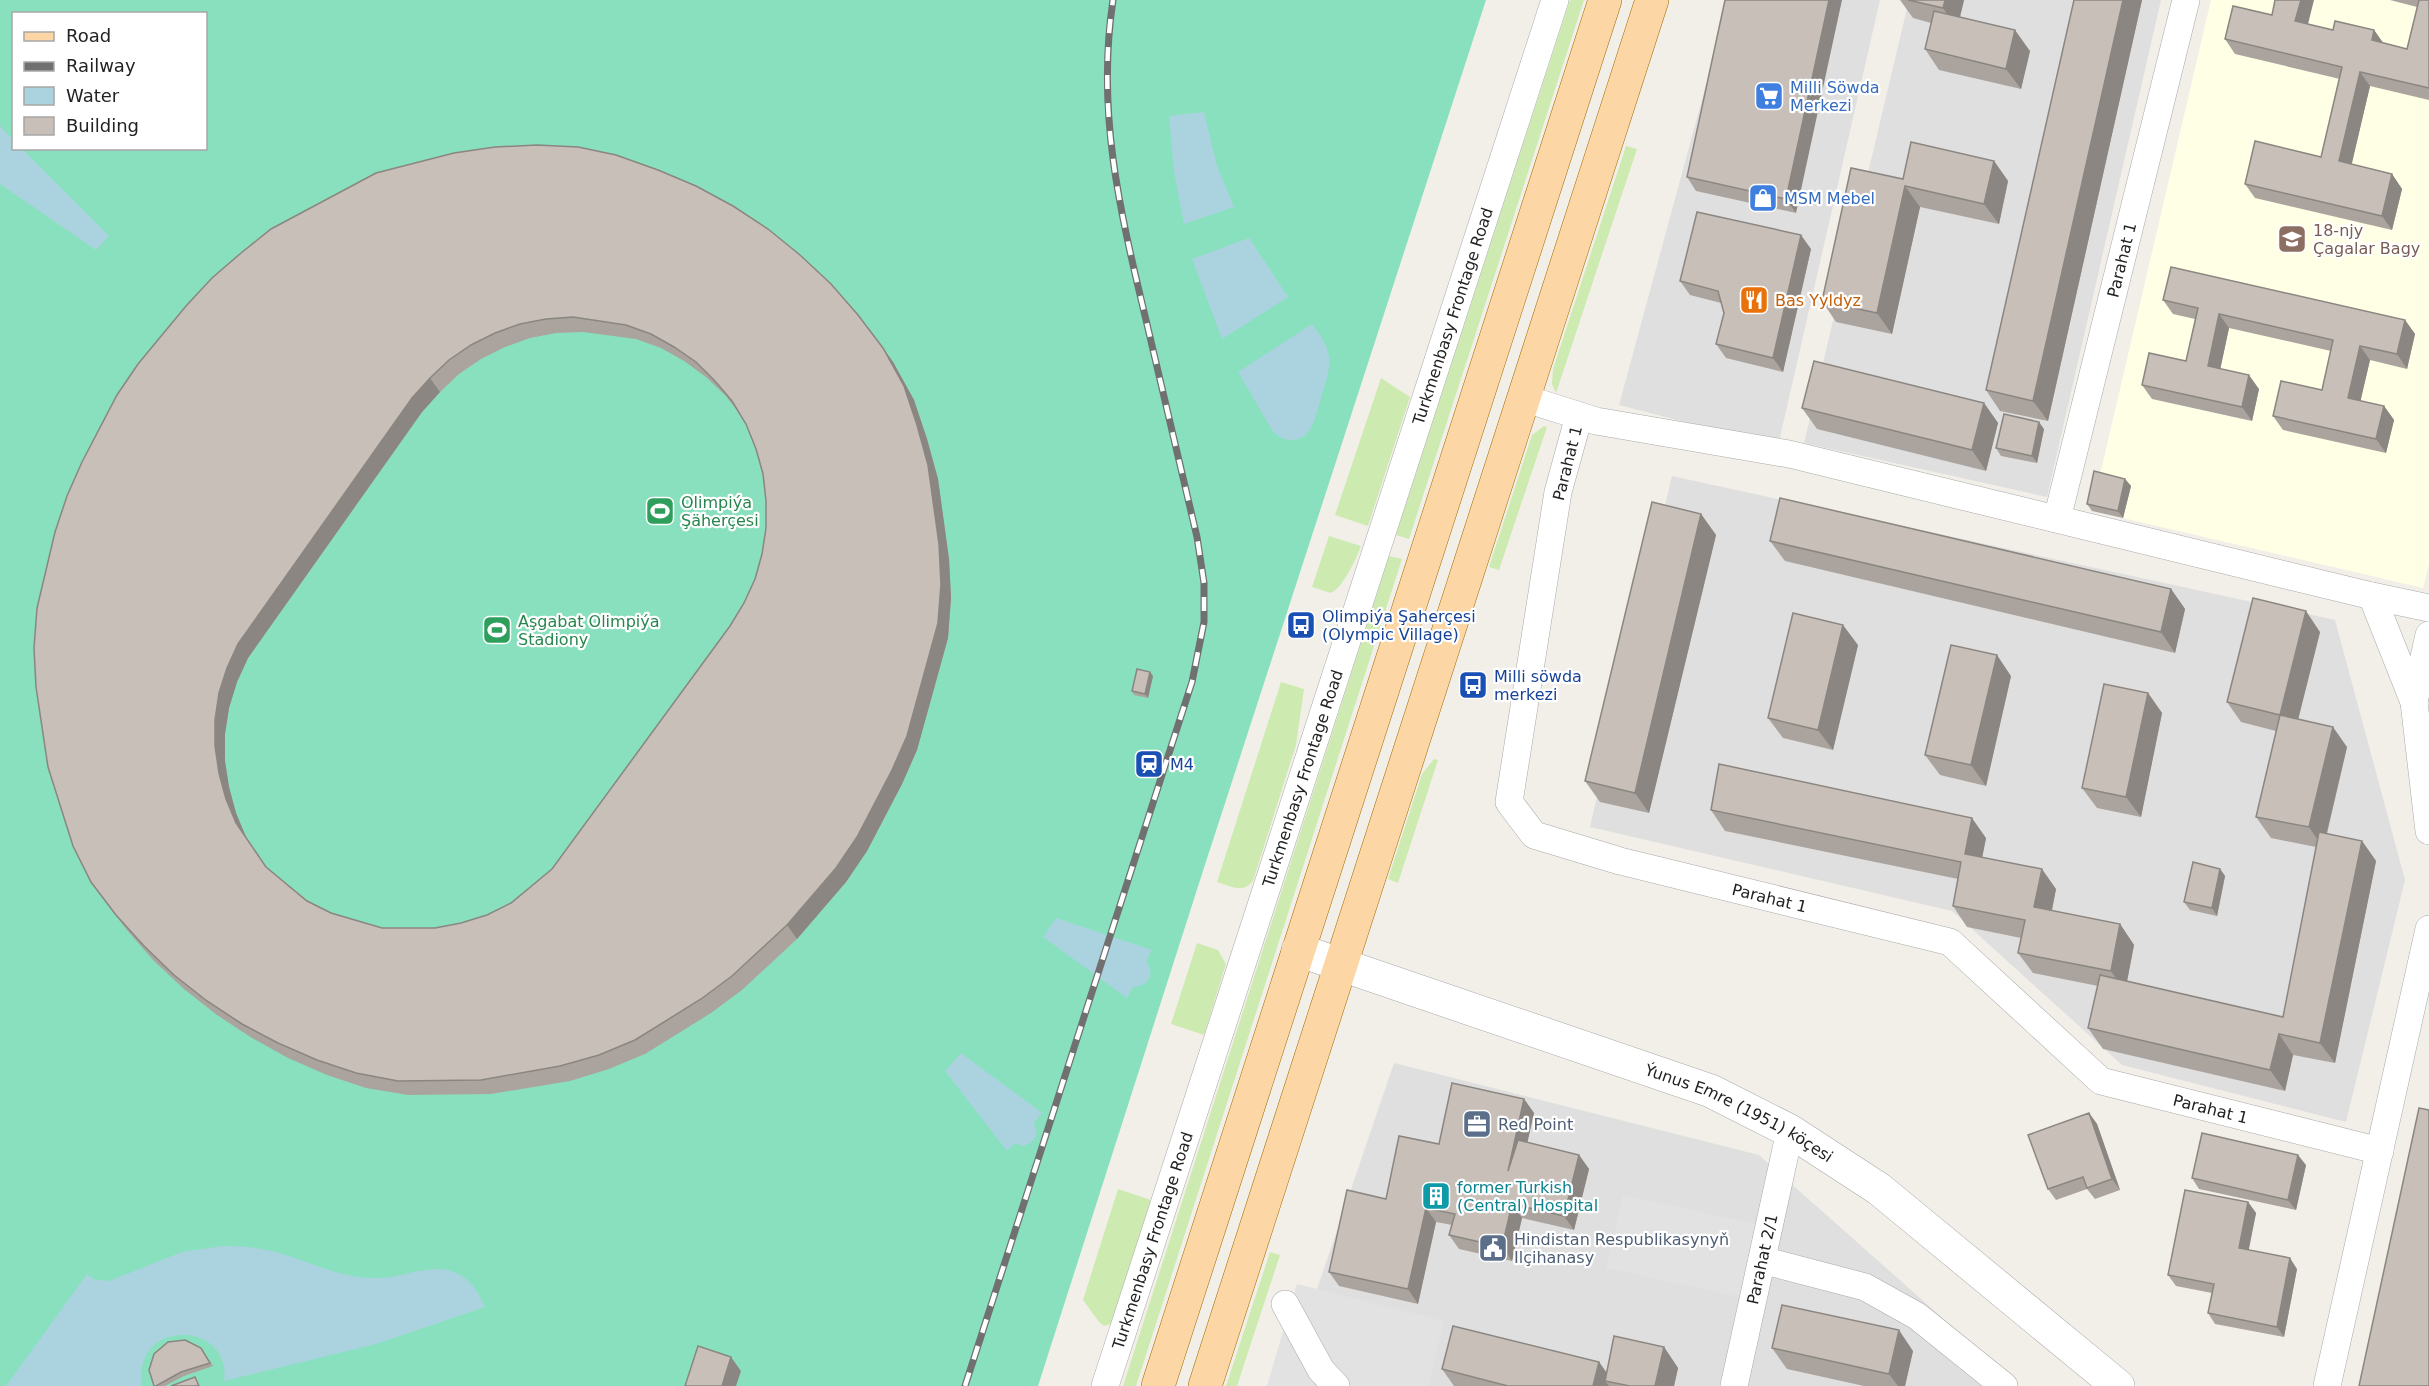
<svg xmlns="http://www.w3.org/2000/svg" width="2429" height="1386" font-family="'DejaVu Sans',sans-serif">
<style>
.residential{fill:#e0dfdf}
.education{fill:#ffffe5}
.grass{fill:#cdebb0}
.pitch{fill:#88e0be;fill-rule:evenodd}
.parking{fill:#e2e2e2}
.water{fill:#aad3df}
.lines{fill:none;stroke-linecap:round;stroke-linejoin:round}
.minor-casing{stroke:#a9a9a9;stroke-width:28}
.tertiary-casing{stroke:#a9a9a9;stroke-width:34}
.primary-casing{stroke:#a06b00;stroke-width:34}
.minor{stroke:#fff;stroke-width:27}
.tertiary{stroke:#fff;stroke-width:33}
.primary{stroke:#fcd6a4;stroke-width:33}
.rail-casing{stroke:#707070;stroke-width:7}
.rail{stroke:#fff;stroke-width:4.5;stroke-dasharray:14;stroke-linecap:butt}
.wall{fill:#aba49e;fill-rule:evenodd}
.shaded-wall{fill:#8b8681}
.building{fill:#c7bfb8;stroke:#8b8681;stroke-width:1.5;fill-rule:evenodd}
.labels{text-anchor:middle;stroke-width:4.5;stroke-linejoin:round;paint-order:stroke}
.shop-label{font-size:16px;fill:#366cbe;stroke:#fff;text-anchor:start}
.education-label{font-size:16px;fill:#785e54;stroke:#fff;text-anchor:start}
.street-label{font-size:16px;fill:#222;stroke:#fff}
.food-label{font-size:16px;fill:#c56008;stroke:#fff;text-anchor:start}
.leisure-label{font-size:16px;fill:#27864d;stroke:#fff;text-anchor:start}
.transit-label{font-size:16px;fill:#164399;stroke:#fff;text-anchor:start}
.service-label{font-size:16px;fill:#4e5e75;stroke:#fff;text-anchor:start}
.culture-label{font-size:16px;fill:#0d838f;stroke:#fff;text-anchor:start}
</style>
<rect width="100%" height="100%" fill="#f2efe9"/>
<path class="residential" d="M1729,0H1880L1778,446L1619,405Z
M1909,0H2161L2047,497L1804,443Z
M1672,476L2335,620L2405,880L2346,1122L2122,1065L1952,911L1590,827Z
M1394,1063L1759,1155L2019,1386H1284Z"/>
<path class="education" d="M2211,0H2429V564L2423,588L2123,518L2099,479Z"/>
<path class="grass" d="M1570,0H1584L1409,539L1396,535Z
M1626,146L1637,149L1556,393L1552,384L1553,369Z
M1381,378L1410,397L1368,526L1335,515Z
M1544,426L1547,427L1499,570L1489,567L1532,435Z
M1329,536L1361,546C1356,559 1343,588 1331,593L1312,587Z
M1389,556L1402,559L1136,1386H1123Z
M1281,682L1304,689L1296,745L1253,881C1243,894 1230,886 1217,882Z
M1434,759L1438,760L1398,883L1388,879L1422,774Z
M1197,943L1218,950L1226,964L1204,1035L1171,1024Z
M1118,1189L1151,1200L1111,1324L1104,1326L1099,1322L1083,1300Z
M1270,1252L1280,1255L1237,1386H1226Z"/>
<path class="pitch" d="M0,0H1486L1202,874L1038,1386H0ZM14,14H206V148H14Z"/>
<path class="parking" d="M1623,1195L1756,1224L1740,1297L1606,1268Z
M1297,1284L1444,1321L1429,1386H1267Z"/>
<path class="water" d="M1204,112L1217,166L1234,207L1184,224L1174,172L1169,116Z
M0,126L13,140L14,148L22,149L109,236L96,250L0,184Z
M1249,238L1288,297L1222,339L1192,259Z
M1312,324C1320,334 1327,344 1329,357C1331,371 1324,385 1321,398C1316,414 1313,440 1292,440C1283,440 1277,436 1272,430L1238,372Z
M1056,918L1152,950L1146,961C1156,974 1148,987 1133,987L1127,998L1043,937Z
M961,1053L1042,1113L1034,1123L1037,1133C1034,1143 1025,1149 1015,1143L1007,1151L945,1071Z
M222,1246C239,1246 256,1247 272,1251C307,1260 338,1278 374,1278C398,1279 426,1265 447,1270C468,1275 477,1289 485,1307L376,1344L224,1381C233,1321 132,1316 142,1386H6L87,1274L93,1279L109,1281L182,1252Z"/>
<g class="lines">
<g class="minor-casing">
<g id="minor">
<path d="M1523,398L1596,421L1789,454L2372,596L2414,702L2429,831"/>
<path id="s1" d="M1579,416L1558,492L1509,802L1534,835L1620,861L1950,942L2101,1081L2380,1151"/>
<path id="s2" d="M2057,519L2186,0"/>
<path d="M2372,596L2429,608"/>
<path d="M2414,702L2429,635"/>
<path d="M1762,1260L1865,1287L1917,1316L2004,1386"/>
<path d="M1285,1304L1321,1370L1336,1386"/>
<path id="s3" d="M1105,1386L1555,0"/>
<path id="s4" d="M1734,1386L1790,1131"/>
<path d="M2327,1386L2429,929"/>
</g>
</g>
<g class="tertiary-casing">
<g id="tertiary">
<path id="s5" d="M1298,950L1711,1091L1790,1131L1879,1189L2118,1386"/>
</g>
</g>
<g class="primary-casing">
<path id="primary" d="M1158,1386L1605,0
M1205,1386L1652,0"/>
</g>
<use href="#minor" class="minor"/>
<use href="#tertiary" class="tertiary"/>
<use href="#primary" class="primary"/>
<g class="rail-casing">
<path id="rail" d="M965,1386L1192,682L1204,622V583L1197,537C1180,465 1163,392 1146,320C1120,211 1096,113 1113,0"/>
</g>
<use href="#rail" class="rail"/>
</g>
<path class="wall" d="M1725,0L1796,213L1696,191L1687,177Z
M1900,0H1964L1960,17L2030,51L2021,89L1939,70L1925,49L1931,23L1913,18Z
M2074,0H2142L2048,421L2000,411L1986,390Z
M2390,0H2429V100L2370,86L2351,165L2392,174L2402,189L2392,230L2255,198L2245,184L2321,157L2340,79L2235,54L2225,39L2272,15L2333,30H2374L2383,43L2407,49L2417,7Z
M1994,161L2008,181L1999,224L1920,207L1892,334L1836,322L1822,301L1903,179Z
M658,170L883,348L893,362L914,400L927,439L938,479L949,559L951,598L948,638L917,750L902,784L867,851L846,882L797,939L742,990L711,1013L645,1054L609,1069L570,1081L491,1094L408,1095L366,1088L327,1075L288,1058L252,1038L217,1015L184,989L154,961L126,929L91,882L36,687ZM583,332L636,339L661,348L684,361L706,377L725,395L736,409L746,424L756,449L763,474L766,501V528L762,554L755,579L744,603L730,626L552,869L511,903L487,915L461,923L435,928H382L331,913L307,901L266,867L246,837L236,813L229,787L225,761V734L229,708L237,682L248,658L422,412L440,392L459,374L481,359L505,347L530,338L556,333Z
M1811,249L1783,372L1726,358L1716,344L1724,313L1721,303L1690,295L1680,281Z
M2163,300L2405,320L2415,334L2407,369L2370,360L2360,401L2384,406L2394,420L2386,453L2283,430L2273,416L2322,390L2331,351L2229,328L2220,369L2259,389L2252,421L2152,399L2142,385L2186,361L2195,319L2173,314Z
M1984,403L1998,423L1986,471L1817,429L1802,408Z
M2044,429L2037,463L2001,456L1996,448Z
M2125,479L2131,486L2123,518L2092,511L2087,504Z
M1701,514L1716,535L1649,813L1600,802L1585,781Z
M1770,541L2171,589L2185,609L2175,653L1785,561Z
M2320,632L2298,719L2347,747L2327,834L2362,841L2376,861L2335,1063L2293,1055L2285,1091L2103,1049L2088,1028L2098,986L2033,973L2018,953L2021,938L1967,927L1953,906L1958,879L1725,831L1711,810L1986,838L1982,857L2056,889L2052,911L2120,924L2134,945L2127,981L2283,1017L2316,847L2271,838L2256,817L2276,731L2241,722L2227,702Z
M1858,645L1833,750L1783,738L1768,718Z
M1153,676L1148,698L1134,695L1132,691Z
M2011,676L1986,786L1940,775L1925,755Z
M2148,693L2162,713L2141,817L2097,808L2082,788Z
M2220,869L2225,876L2217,916L2190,910L2184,902Z
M1524,1099L1534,1113L1527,1142L1579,1155L1589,1169L1574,1230L1522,1218L1512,1261L1459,1249L1449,1235L1452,1225L1436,1222L1418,1304L1339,1286L1329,1272L1386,1199L1439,1144Z
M2089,1113L2097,1124L2120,1190L2095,1199L2087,1189L2056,1200L2048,1189Z
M2306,1165L2296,1210L2199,1189L2192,1178Z
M2248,1202L2256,1213L2248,1250L2297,1269L2284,1337L2215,1324L2208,1313L2212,1293L2176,1286L2168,1275Z
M1664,1347L1678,1368L1674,1386H1454L1442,1369L1599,1362L1607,1373Z
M201,1348L213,1366L184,1376L165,1386H154Z
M1772,1348L1913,1351L1905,1386H1864L1787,1369Z"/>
<path class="shaded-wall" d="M1829,0H1842L1796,213L1786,199Z
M1945,0H1964L1957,29L1943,8Z
M2123,0H2142L2048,421L2033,401Z
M2301,0H2314L2305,36L2295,21Z
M2015,30L2030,51L2021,89L2006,69Z
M2374,30L2384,44L2372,40Z
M2360,72L2370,86L2349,176L2339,161Z
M1994,161L2008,181L1999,224L1984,204Z
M2392,174L2402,189L2392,230L2382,216Z
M1905,186L1920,207L1892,334L1877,313Z
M1801,235L1811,249L1783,372L1773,358Z
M2219,314L2229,328L2218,380L2208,366Z
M2405,320L2415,334L2407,369L2397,354Z
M2360,346L2370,360L2358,412L2348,398Z
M883,348L893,362L914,400L927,439L938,479L949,559L951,598L948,638L917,750L902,784L867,851L846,882L797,939L787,925Z
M2249,375L2259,389L2252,421L2242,407Z
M430,378L440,392L422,412L248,658L237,682L229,708L225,734V761L229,787L236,813L246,837L236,823L226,799L219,773L215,746V720L219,693L227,668L238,644L412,398Z
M1984,403L1998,423L1986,471L1972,450Z
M2384,406L2394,420L2386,453L2376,439Z
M2039,422L2044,429L2037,463L2032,456Z
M2125,479L2131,486L2123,518L2118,511Z
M1701,514L1716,535L1649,813L1635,793Z
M2171,589L2185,609L2175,653L2161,632Z
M2306,611L2320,632L2294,736L2280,715Z
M1843,625L1858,645L1833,750L1818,730Z
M1997,655L2011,676L1986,786L1971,765Z
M1150,672L1153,676L1148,698L1145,694Z
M2148,693L2162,713L2141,817L2126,797Z
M2333,727L2347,747L2323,848L2309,827Z
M1972,818L1986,838L1979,874L1965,854Z
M2362,841L2376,861L2335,1063L2320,1043Z
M2042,869L2056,889L2048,928L2034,907Z
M2220,869L2225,876L2217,916L2212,908Z
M2120,924L2134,945L2125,992L2111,971Z
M2279,1034L2293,1055L2285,1091L2270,1070Z
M1524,1099L1534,1113L1518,1185L1508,1171Z
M2089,1113L2097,1124L2120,1190L2112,1179Z
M1579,1155L1589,1169L1574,1230L1564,1216Z
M2298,1155L2306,1165L2296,1210L2288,1200Z
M2248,1202L2256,1213L2247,1259L2239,1248Z
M1512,1204L1522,1218L1512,1261L1502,1247Z
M1426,1208L1436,1222L1418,1304L1408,1289Z
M2290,1258L2297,1269L2284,1337L2277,1327Z
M1899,1330L1913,1351L1905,1386H1898L1889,1374Z
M1664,1347L1678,1368L1674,1386H1655Z
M731,1357L741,1371L736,1386H722Z
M1599,1362L1613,1382L1605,1381L1609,1386H1593Z"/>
<path class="building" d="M1725,0H1829L1786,199L1687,177Z
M1908,0H1945L1943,8Z
M2074,0H2123L2033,401L1986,390Z
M2275,0H2301L2295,21L2333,30L2335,21L2374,30L2372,40L2407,49L2419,0H2429V88L2360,72L2339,161L2392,174L2382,216L2245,184L2255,141L2321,157L2342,67L2225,39L2233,6L2272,15Z
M1934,11L2015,30L2006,69L1925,49Z
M1911,142L1994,161L1984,204L1905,186L1877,313L1822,301L1851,168L1903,179Z
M537,145L578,147L616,155L658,170L696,186L733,206L768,229L800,255L831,284L858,315L883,348L904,386L917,425L928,465L939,544L941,584L938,623L907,736L892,770L857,837L836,868L787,925L732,976L701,999L635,1040L599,1055L560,1066L481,1080L398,1081L356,1073L317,1060L278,1043L242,1024L207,1001L174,975L144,946L116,915L91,882L73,846L48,767L36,687L34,648L37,608L55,532L67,496L82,462L117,395L138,364L186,306L212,278L241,253L271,229L376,173L454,153L495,147ZM573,317L626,325L651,334L674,347L696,362L715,381L732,401L746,424L756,449L763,474L766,501V528L762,554L755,579L744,603L730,626L552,869L511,903L487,915L461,923L435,928H382L331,913L307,901L266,867L236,823L226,799L219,773L215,746V720L219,693L227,668L238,644L412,398L430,378L449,360L471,345L495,333L520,324L546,319Z
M1697,212L1801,235L1773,358L1716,344L1724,313L1718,291L1680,281Z
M2171,267L2405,320L2397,354L2360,346L2348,398L2384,406L2376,439L2273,416L2281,381L2322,390L2333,340L2219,314L2208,366L2249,375L2242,407L2142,385L2149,353L2186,361L2198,308L2163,300Z
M1814,361L1984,403L1972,450L1802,408Z
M2004,414L2039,422L2032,456L1996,448Z
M2094,471L2125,479L2118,511L2087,504Z
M1780,498L2171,589L2161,632L1770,541Z
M1652,502L1701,514L1635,793L1585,781Z
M2253,598L2306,611L2280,715L2227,702Z
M1793,613L1843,625L1818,730L1768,718Z
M1951,645L1997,655L1971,765L1925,755Z
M1137,669L1150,672L1145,694L1132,691Z
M2104,684L2148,693L2126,797L2082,788Z
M2280,715L2333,727L2309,827L2256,817Z
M1719,764L1972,818L1965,854L2042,869L2034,907L2120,924L2111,971L2018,953L2025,920L1953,906L1961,862L1711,810Z
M2319,832L2362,841L2320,1043L2279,1034L2270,1070L2088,1028L2100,975L2283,1017Z
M2193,862L2220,869L2212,908L2184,902Z
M1452,1083L1524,1099L1508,1171L1518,1140L1579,1155L1564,1216L1512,1204L1502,1247L1449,1235L1455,1214L1426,1208L1408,1289L1329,1272L1347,1190L1386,1199L1399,1136L1439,1144Z
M2419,1108L2429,1110V1386H2359Z
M2089,1113L2112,1179L2087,1188L2083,1177L2048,1189L2028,1135Z
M2202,1133L2298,1155L2288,1200L2192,1178Z
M2185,1190L2248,1202L2239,1248L2290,1258L2277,1327L2208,1313L2214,1284L2168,1275Z
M1782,1305L1899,1330L1889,1374L1772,1348Z
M1453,1326L1599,1362L1593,1386H1508L1442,1369Z
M1614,1336L1664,1347L1655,1386H1630L1605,1381Z
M185,1340L201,1348L210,1363L181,1372L156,1386H154L149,1370L154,1354L168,1342Z
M698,1346L731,1357L722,1386H685Z
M195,1377L199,1386H171Z"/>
<defs>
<g id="supermarket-square" transform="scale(1.5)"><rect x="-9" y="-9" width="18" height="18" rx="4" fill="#3f7fe0" stroke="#fff"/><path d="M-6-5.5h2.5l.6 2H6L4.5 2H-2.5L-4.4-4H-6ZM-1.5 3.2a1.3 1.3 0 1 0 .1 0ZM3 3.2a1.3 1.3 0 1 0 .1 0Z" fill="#fff"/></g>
<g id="shop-square" transform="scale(1.5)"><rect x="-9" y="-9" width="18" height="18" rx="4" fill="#3f7fe0" stroke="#fff"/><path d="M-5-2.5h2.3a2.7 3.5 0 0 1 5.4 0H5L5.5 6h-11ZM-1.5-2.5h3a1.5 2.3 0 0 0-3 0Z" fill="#fff"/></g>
<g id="school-square" transform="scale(1.5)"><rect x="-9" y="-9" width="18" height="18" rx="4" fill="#8d6e63" stroke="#fff"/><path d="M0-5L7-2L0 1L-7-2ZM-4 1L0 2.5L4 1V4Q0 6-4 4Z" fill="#fff"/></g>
<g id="restaurant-square" transform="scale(1.5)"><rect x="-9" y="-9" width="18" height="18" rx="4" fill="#e8710a" stroke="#fff"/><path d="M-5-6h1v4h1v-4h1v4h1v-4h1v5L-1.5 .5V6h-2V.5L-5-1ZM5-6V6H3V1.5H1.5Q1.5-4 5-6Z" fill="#fff"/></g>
<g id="stadium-square" transform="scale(1.5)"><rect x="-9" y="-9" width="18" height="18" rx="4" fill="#2e9e5b" stroke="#fff"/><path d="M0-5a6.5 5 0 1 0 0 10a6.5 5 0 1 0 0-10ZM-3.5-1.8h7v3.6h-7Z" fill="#fff"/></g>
<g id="bus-square" transform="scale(1.5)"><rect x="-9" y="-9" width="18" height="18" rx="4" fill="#1a4fb4" stroke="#fff"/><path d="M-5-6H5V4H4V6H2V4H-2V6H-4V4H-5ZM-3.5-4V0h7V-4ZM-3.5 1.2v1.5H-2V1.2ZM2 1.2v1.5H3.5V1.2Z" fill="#fff"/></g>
<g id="station-square" transform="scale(1.5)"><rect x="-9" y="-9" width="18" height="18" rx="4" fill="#1a4fb4" stroke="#fff"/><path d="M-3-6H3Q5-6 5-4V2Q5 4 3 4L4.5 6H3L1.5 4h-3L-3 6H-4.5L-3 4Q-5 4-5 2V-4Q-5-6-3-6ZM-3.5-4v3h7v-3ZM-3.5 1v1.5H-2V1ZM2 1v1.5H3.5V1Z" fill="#fff"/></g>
<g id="office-square" transform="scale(1.5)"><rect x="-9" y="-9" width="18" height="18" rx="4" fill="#5c6f8a" stroke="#fff"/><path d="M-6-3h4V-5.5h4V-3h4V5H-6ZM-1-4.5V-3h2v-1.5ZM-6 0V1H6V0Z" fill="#fff"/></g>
<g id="building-square" transform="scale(1.5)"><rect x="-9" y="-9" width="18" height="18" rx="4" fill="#0f9aa8" stroke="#fff"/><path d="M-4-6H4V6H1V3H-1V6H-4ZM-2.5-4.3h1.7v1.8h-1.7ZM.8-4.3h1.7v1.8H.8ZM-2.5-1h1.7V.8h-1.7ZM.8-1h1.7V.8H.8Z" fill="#fff"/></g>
<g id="civic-square" transform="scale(1.5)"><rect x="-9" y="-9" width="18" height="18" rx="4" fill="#5c6f8a" stroke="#fff"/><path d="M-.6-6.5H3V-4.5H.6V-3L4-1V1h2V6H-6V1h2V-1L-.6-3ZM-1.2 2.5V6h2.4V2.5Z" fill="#fff"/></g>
</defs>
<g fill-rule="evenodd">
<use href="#supermarket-square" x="1769" y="96"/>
<use href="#shop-square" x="1763" y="198"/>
<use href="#school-square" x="2292" y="239"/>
<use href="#restaurant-square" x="1754" y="300"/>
<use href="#stadium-square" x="660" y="511"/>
<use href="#bus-square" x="1301" y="625"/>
<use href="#stadium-square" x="497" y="630"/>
<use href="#bus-square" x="1473" y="685"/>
<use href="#station-square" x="1149" y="764"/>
<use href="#office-square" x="1477" y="1124"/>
<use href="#building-square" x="1436" y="1196"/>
<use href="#civic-square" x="1493" y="1248"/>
</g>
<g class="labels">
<g class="shop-label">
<text x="1790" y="93">Milli Söwda<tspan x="1790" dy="18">Merkezi</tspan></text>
<text x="1784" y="204">MSM Mebel</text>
</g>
<g class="education-label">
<text x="2313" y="236">18-njy<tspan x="2313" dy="18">Çagalar Bagy</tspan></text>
</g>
<g class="street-label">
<text dy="6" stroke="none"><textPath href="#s2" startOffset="267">Parahat 1</textPath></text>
<text dy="6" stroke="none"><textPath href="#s3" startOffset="1125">Turkmenbasy Frontage Road</textPath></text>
<text transform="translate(1567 463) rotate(-76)" y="6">Parahat 1</text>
<text dy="6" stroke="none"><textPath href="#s3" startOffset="639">Turkmenbasy Frontage Road</textPath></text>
<text dy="6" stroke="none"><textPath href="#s1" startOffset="678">Parahat 1</textPath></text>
<text dy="6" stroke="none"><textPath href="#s1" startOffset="1182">Parahat 1</textPath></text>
<text dy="6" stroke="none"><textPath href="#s5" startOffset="471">Ýunus Emre (1951) köçesi</textPath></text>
<text dy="6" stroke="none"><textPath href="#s3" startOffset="153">Turkmenbasy Frontage Road</textPath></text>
<text dy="6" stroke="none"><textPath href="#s4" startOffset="130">Parahat 2/1</textPath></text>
</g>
<g class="food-label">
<text x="1775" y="306">Bas Yyldyz</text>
</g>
<g class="leisure-label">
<text x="681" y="508">Olimpiýa<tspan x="681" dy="18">Şäherçesi</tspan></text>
<text x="518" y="627">Aşgabat Olimpiýa<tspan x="518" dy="18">Stadiony</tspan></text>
</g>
<g class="transit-label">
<text x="1322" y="622">Olimpiýa Şaherçesi<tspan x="1322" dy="18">(Olympic Village)</tspan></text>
<text x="1494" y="682">Milli söwda<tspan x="1494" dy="18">merkezi</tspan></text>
<text x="1170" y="770">M4</text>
</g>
<g class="service-label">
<text x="1498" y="1130">Red Point</text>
<text x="1514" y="1245">Hindistan Respublikasynyň<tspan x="1514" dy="18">Ilçihanasy</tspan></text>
</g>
<g class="culture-label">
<text x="1457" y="1193">former Turkish<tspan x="1457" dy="18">(Central) Hospital</tspan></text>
</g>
</g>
<rect x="12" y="12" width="195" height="138" fill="#ffffff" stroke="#a7a7a7" stroke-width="1.5"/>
<rect x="24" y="32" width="30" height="9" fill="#fcd6a4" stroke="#a7a7a7" stroke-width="1.5"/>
<text x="66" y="42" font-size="18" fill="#222222">Road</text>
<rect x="24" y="62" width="30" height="9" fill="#707070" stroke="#a7a7a7" stroke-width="1.5"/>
<text x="66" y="72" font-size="18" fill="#222222">Railway</text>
<rect x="24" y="87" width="30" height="18" fill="#aad3df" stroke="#a7a7a7" stroke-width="1.5"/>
<text x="66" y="102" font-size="18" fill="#222222">Water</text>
<rect x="24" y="117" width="30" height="18" fill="#c7bfb8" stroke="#a7a7a7" stroke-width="1.5"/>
<text x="66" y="132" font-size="18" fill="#222222">Building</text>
</svg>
